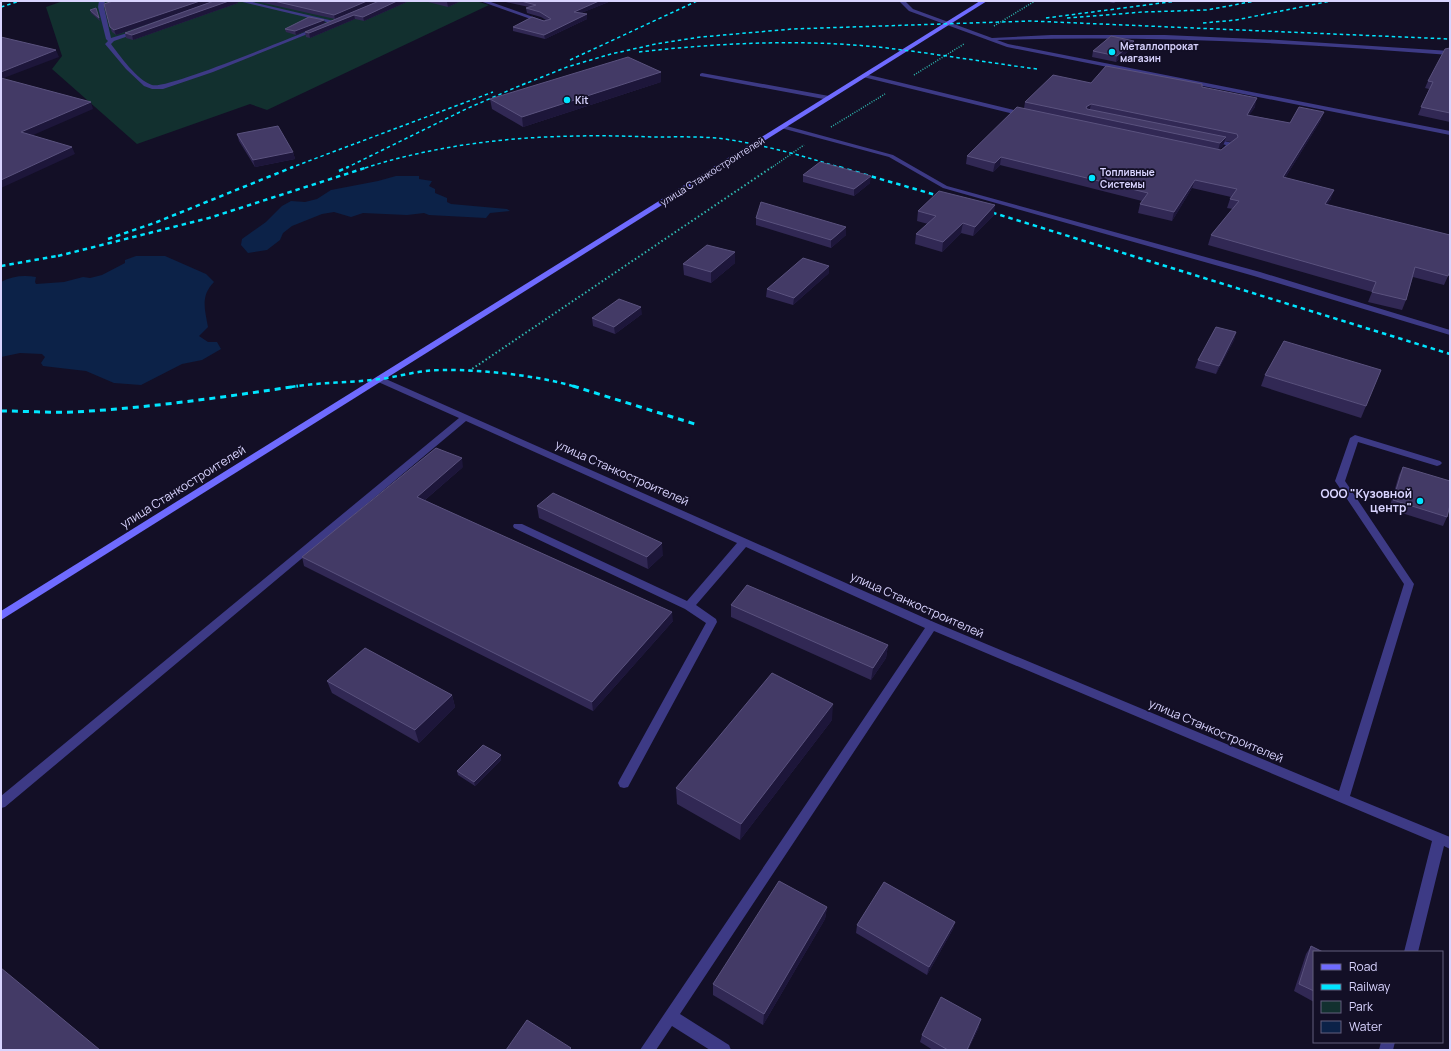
<svg xmlns="http://www.w3.org/2000/svg" width="1451" height="1051" font-family="Manrope,sans-serif">
<style>
.green{fill:#12302f}
.water{fill:#0c2248}
.lines{fill:none;stroke-linecap:round;stroke-linejoin:round}
.path-far1{stroke:#2fb8b0;stroke-width:1.5;stroke-dasharray:1 1.5;stroke-linecap:butt}
.path{stroke:#2fb8b0;stroke-width:2;stroke-dasharray:1.5 2.5;stroke-linecap:butt}
.lane{fill:#3d3a85;fill-rule:evenodd}
.street{fill:#3d3a85;fill-rule:evenodd}
.secondary{fill:#6f6bff;fill-rule:evenodd}
.rail-far2{stroke:#00e5ff;stroke-width:1.5;stroke-dasharray:3.5 3;stroke-linecap:butt}
.rail-far1{stroke:#00e5ff;stroke-width:2.5;stroke-dasharray:4.5 4;stroke-linecap:butt}
.rail{stroke:#00e5ff;stroke-width:3;stroke-dasharray:6 5;stroke-linecap:butt}
.wall{fill:#312854;fill-rule:evenodd}
.shaded-wall{fill:#1d163a}
.building{fill:#433a66;stroke:#5a527e}
.poi-dot{fill:#00e5ff;stroke:#130f26;stroke-width:1.5}
.labels{text-anchor:middle;stroke-width:3.5;stroke-linejoin:round;paint-order:stroke}
.far-poi-label{font-size:10px;font-weight:bold;fill:#d9d4ff;stroke:#130f26;text-anchor:start}
.far-street-label{font-size:10px;fill:#d9d4ff;stroke:#130f26}
.street-label{font-size:12px;fill:#d9d4ff;stroke:#130f26}
.poi-label{font-size:12px;font-weight:bold;fill:#d9d4ff;stroke:#130f26;text-anchor:end}
</style>
<rect width="100%" height="100%" fill="#130f26"/>
<path class="green" d="M63,1H476L489,5L267,110L250,104L137,144L52,69L62,56L46,7Z"/>
<path class="water" d="M396,176H419V179L432,181L429,186L435,189V193L447,198V202L451,204L507,209L510,211L490,213L486,218L429,215L424,213L407,215L363,213L351,217L334,212L322,214L292,226L283,233L280,240L267,250L248,253L241,245L242,239L266,222L282,206L291,201L305,202L317,199L331,190L378,181Z
M136,256H165L206,274L214,282C200,296 205,310 208,327L199,336L208,342H217L221,349L202,360L182,364L141,385L114,383L86,371L43,366L41,363L45,357L42,354L20,353L1,357V282C12,276 24,275 36,277L35,282L36,284L64,282L83,277L90,278L102,275L125,263V260Z"/>
<g class="lines">
<path class="path-far1" d="M994,26L1035,1
M914,75L964,44
M831,127L885,94
M771,168L804,145"/>
<path class="path" d="M469,371L772,167"/>
<path class="lane" d="M99,1H105L104,7L111,38L137,30L140,32L114,41L111,44C120,56 137,80 152,85C166,90 292,37 315,28L320,29L213,72L163,89H152L144,86L126,69L105,44L108,41L106,39L98,7Z
M238,1H248L338,22L335,24Z
M899,1H905L913,9L992,38L1051,35H1165L1279,40L1450,51V55C1299,43 1149,35 997,40L1008,44L1450,131V135L1007,47L909,11Z
M702,73L829,96L832,98L829,100L700,76V74Z
M865,74L1026,113L1029,115L1026,117L863,77L862,76Z
M783,125L893,155L947,186L1260,272L1450,330V335L1254,276L943,188L889,157L781,128L780,127Z
M1211,138L1233,143L1234,144L1225,152H1221V150L1226,145L1209,141V139Z
M379,376L936,623L1339,791L1404,584L1335,481L1350,438L1355,435L1440,461L1442,463L1440,465L1437,466L1358,442L1345,481L1414,584L1350,796L1450,837V849L1444,846L1418,952H1404L1432,841L934,631L680,1014L729,1045L731,1050H710L672,1026L656,1050H640L925,628L746,547L696,605L716,619L717,622L628,787L624,788L620,787L618,783L620,779L706,623L685,609L514,528L513,526L514,524H522L687,601L737,543L466,421L5,807L1,808V796L459,418L376,381L375,379Z
M1381,1042H1395L1393,1050H1379Z"/>
<path class="street" d="M480,1H488L547,22L542,23Z"/>
<path class="secondary" d="M980,1H987L1,620V611Z"/>
<path class="rail-far2" d="M1,7L20,1
M1046,18L1177,1
M1067,18L1143,12L1207,10L1255,1
M1203,23L1236,20L1331,1
M639,52C718,43 798,39 878,47C931,53 984,62 1037,69
M570,60L697,1
M522,85L567,67L611,54L656,44L701,37L792,29L1031,21L1450,39
M290,168L493,92
M346,168L466,109L526,83
M365,168C457,138 556,133 652,137C676,137 701,136 725,139C765,145 803,156 842,168"/>
<path class="rail-far1" d="M839,167L946,198
M339,171L348,167
M984,210L1450,354
M108,239L157,222L293,167
M58,256L209,218L368,167
M1,266L62,255
M291,387C321,382 350,383 380,379C395,377 410,373 425,371C465,367 538,375 576,387"/>
<path class="rail" d="M573,386L698,425
M1,411C25,411 50,413 74,412C149,408 224,397 298,386"/>
</g>
<path class="wall" d="M113,1H238V3L133,40L126,38L125,33L201,6L116,35L112,32L110,27Z
M255,1H409L364,21L355,19L310,38L306,37L305,32L335,19Z
M424,1H461L448,7Z
M501,1H611L581,13L587,19L545,39L513,31V27L546,20L541,17L527,13L526,8L529,7Z
M1104,1H1117L1114,3Z
M90,10L97,11L100,21L91,13Z
M325,23L296,35L286,32L285,29Z
M1133,47L1116,62L1092,57L1093,51Z
M1450,48V122L1418,115L1429,89L1425,88L1428,81Z
M661,82L523,127L492,109L490,99Z
M1091,83L1202,87L1255,107L1249,115L1290,123L1321,120L1285,178L1331,199L1327,204L1448,276L1444,285L1413,277L1406,300L1402,310L1368,302L1372,292L1208,245L1211,235L1233,209L1227,208L1230,199L1231,197L1192,188L1172,221L1138,213L1140,204L1142,201L1000,165L993,172L966,164L967,156L1024,108L1025,102ZM1225,141L1231,142L1221,150L1219,149L1223,146Z
M237,134L293,152L295,159L255,167L239,141Z
M803,175L870,183L854,196L803,182Z
M918,211L994,215L973,236L961,233L942,252L915,244L916,234L928,224L917,221Z
M756,218L846,227V235L831,248L756,225Z
M735,263L711,283L684,275L683,264Z
M829,273L793,305L766,297L767,289Z
M642,314L615,334L593,326L592,318Z
M1236,332L1234,340L1216,374L1195,368L1198,360Z
M1265,375L1366,406L1361,418L1261,386Z
M463,467L425,500L673,621L593,711L304,566L302,557Z
M1403,467L1447,517L1443,526L1389,509L1399,475Z
M537,506L663,555L648,569L539,518Z
M731,605L888,645L886,658L871,680L731,617Z
M327,681L452,695L455,707L419,743L332,693Z
M832,720L740,840L677,804L676,788Z
M501,755V760L475,786L458,775L457,771Z
M827,907L825,919L763,1025L713,995V984Z
M955,922L953,929L927,975L856,933L857,925Z
M1311,946L1314,952V1002L1294,991L1306,954Z
M979,1027L968,1050H933L920,1042L922,1035Z"/>
<path class="shaded-wall" d="M200,1H214L116,35L114,30Z
M229,1H238V3L133,40L132,35Z
M367,1H379L335,19L334,15Z
M397,1H409L364,21L363,17Z
M449,1H461L448,7L447,2Z
M599,1H611L574,16V12Z
M587,14V19L545,39L544,35Z
M354,15L355,19L310,38L309,33Z
M324,20L325,23L296,35L295,31Z
M1134,41L1133,47L1116,62L1117,56Z
M56,50L59,57L1,79V72Z
M661,72V82L523,127L522,117Z
M1257,98L1255,107L1244,123L1247,115Z
M91,102L93,109L24,139L21,132Z
M1091,104L1089,113L1086,107Z
M1324,112L1321,120L1280,186L1283,177Z
M1226,137L1223,146L1218,151L1220,143Z
M72,147L75,154L1,188V180Z
M293,152L295,159L255,167L253,160Z
M1001,157L1000,165L993,172L995,163Z
M871,176L870,183L854,196V189Z
M1195,180L1192,188L1172,221L1174,212Z
M1334,190L1331,199L1322,213L1325,204Z
M995,205L994,215L973,236L975,227Z
M963,223L961,233L942,252L943,242Z
M846,227V235L831,248V240Z
M735,252V263L711,283V272Z
M829,266V273L793,305L794,298Z
M641,307L642,314L615,334L614,327Z
M1236,332L1234,340L1216,374L1219,366Z
M462,458L463,467L419,505L417,497Z
M662,543L663,555L648,569L647,557Z
M672,612L673,621L593,711L592,702Z
M888,645L886,658L871,680L873,668Z
M452,695L455,707L419,743L415,730Z
M833,704L832,720L740,840L741,824Z
M501,755V760L475,786L474,782Z
M827,907L825,919L763,1025L764,1014Z
M955,922L953,929L927,975L929,967Z
M981,1019L979,1027L968,1050H967Z"/>
<path class="building" d="M113,1H200L114,30L110,27L104,4Z
M214,1H229L132,35L125,33Z
M274,1H367L334,15Z
M379,1H397L363,17L354,15L309,33L305,32Z
M521,1H599L574,12L587,14L544,35L513,27L532,17L544,21L551,19L540,12L526,8L536,5Z
M96,8L99,18L90,10Z
M309,17L324,20L295,31L285,29Z
M1111,36L1134,41L1117,56L1093,51Z
M1,37L56,50L1,72Z
M1450,48V113L1421,107L1433,82L1428,81L1445,49Z
M628,57L661,72L522,117L490,99Z
M1106,66L1202,84V87L1257,98L1247,115L1290,123L1299,107L1324,112L1283,177L1334,190L1325,204L1450,235V234V271L1448,276L1415,267L1406,300L1372,292L1376,282L1211,235L1239,201L1230,199L1237,189L1195,180L1174,212L1140,204L1148,193L1001,157L995,163L967,156L1017,107L1221,150L1238,137L1237,134L1091,104L1086,107L1087,109L1226,137L1220,143L1025,102L1053,75L1091,83Z
M1,78L91,102L21,132L72,147L1,180Z
M278,126L293,152L253,160L237,134Z
M820,162L871,176L854,189L803,175Z
M939,191L995,205L975,227L963,223L943,242L916,234L936,216L918,211Z
M761,202L846,227L831,240L756,218Z
M707,245L735,252L711,272L683,264Z
M803,258L829,266L794,298L767,289Z
M619,299L641,307L614,327L592,318Z
M1216,327L1236,332L1219,366L1198,360Z
M1284,341L1381,370L1366,406L1265,375Z
M436,448L462,458L417,497L672,612L592,702L302,557Z
M1403,467L1450,481V505L1447,517L1393,500Z
M553,493L662,543L647,557L537,506Z
M747,585L888,645L873,668L731,605Z
M365,648L452,695L415,730L327,681Z
M772,673L833,704L741,824L676,788Z
M483,745L501,755L474,782L457,771Z
M779,881L827,907L764,1014L713,984Z
M884,882L955,922L929,967L857,925Z
M1311,946L1323,952H1314V991L1299,984Z
M1,968L100,1050H1Z
M941,997L981,1019L967,1050H948L922,1035Z
M527,1020L571,1048L569,1050H506Z"/>
<g class="poi-dot">
<circle cx="1112" cy="52" r="4"/>
<circle cx="567" cy="100" r="4"/>
<circle cx="1092" cy="178" r="4"/>
<circle cx="1420" cy="501" r="4"/>
</g>
<g class="labels">
<g class="far-poi-label">
<text x="1120" y="50">Металлопрокат<tspan x="1120" dy="12">магазин</tspan></text>
<text x="575" y="104">Kit</text>
<text x="1100" y="176">Топливные<tspan x="1100" dy="12">Системы</tspan></text>
</g>
<g class="far-street-label">
<text transform="translate(712 171) rotate(-32)" y="4">улица Станкостроителей</text>
</g>
<g class="street-label">
<text transform="translate(622 473) rotate(24)" y="4">улица Станкостроителей</text>
<text transform="translate(183 487) rotate(-32)" y="4">улица Станкостроителей</text>
<text transform="translate(917 605) rotate(24)" y="4">улица Станкостроителей</text>
<text transform="translate(1216 731) rotate(23)" y="4">улица Станкостроителей</text>
</g>
<g class="poi-label">
<text x="1412" y="498">ООО "Кузовной<tspan x="1412" dy="14">центр"</tspan></text>
</g>
</g>
<rect width="1451" height="1051" fill="none" stroke="#d9d4ff" stroke-width="4"/>
<rect x="1313" y="951" width="130" height="92" fill="#130f26" stroke="#625e7d"/>
<rect x="1321" y="964" width="20" height="6" fill="#6f6bff" stroke="#625e7d"/>
<text x="1349" y="971" font-size="12" fill="#d9d4ff">Road</text>
<rect x="1321" y="984" width="20" height="6" fill="#00e5ff" stroke="#625e7d"/>
<text x="1349" y="991" font-size="12" fill="#d9d4ff">Railway</text>
<rect x="1321" y="1001" width="20" height="12" fill="#12302f" stroke="#625e7d"/>
<text x="1349" y="1011" font-size="12" fill="#d9d4ff">Park</text>
<rect x="1321" y="1021" width="20" height="12" fill="#0c2248" stroke="#625e7d"/>
<text x="1349" y="1031" font-size="12" fill="#d9d4ff">Water</text>
</svg>
